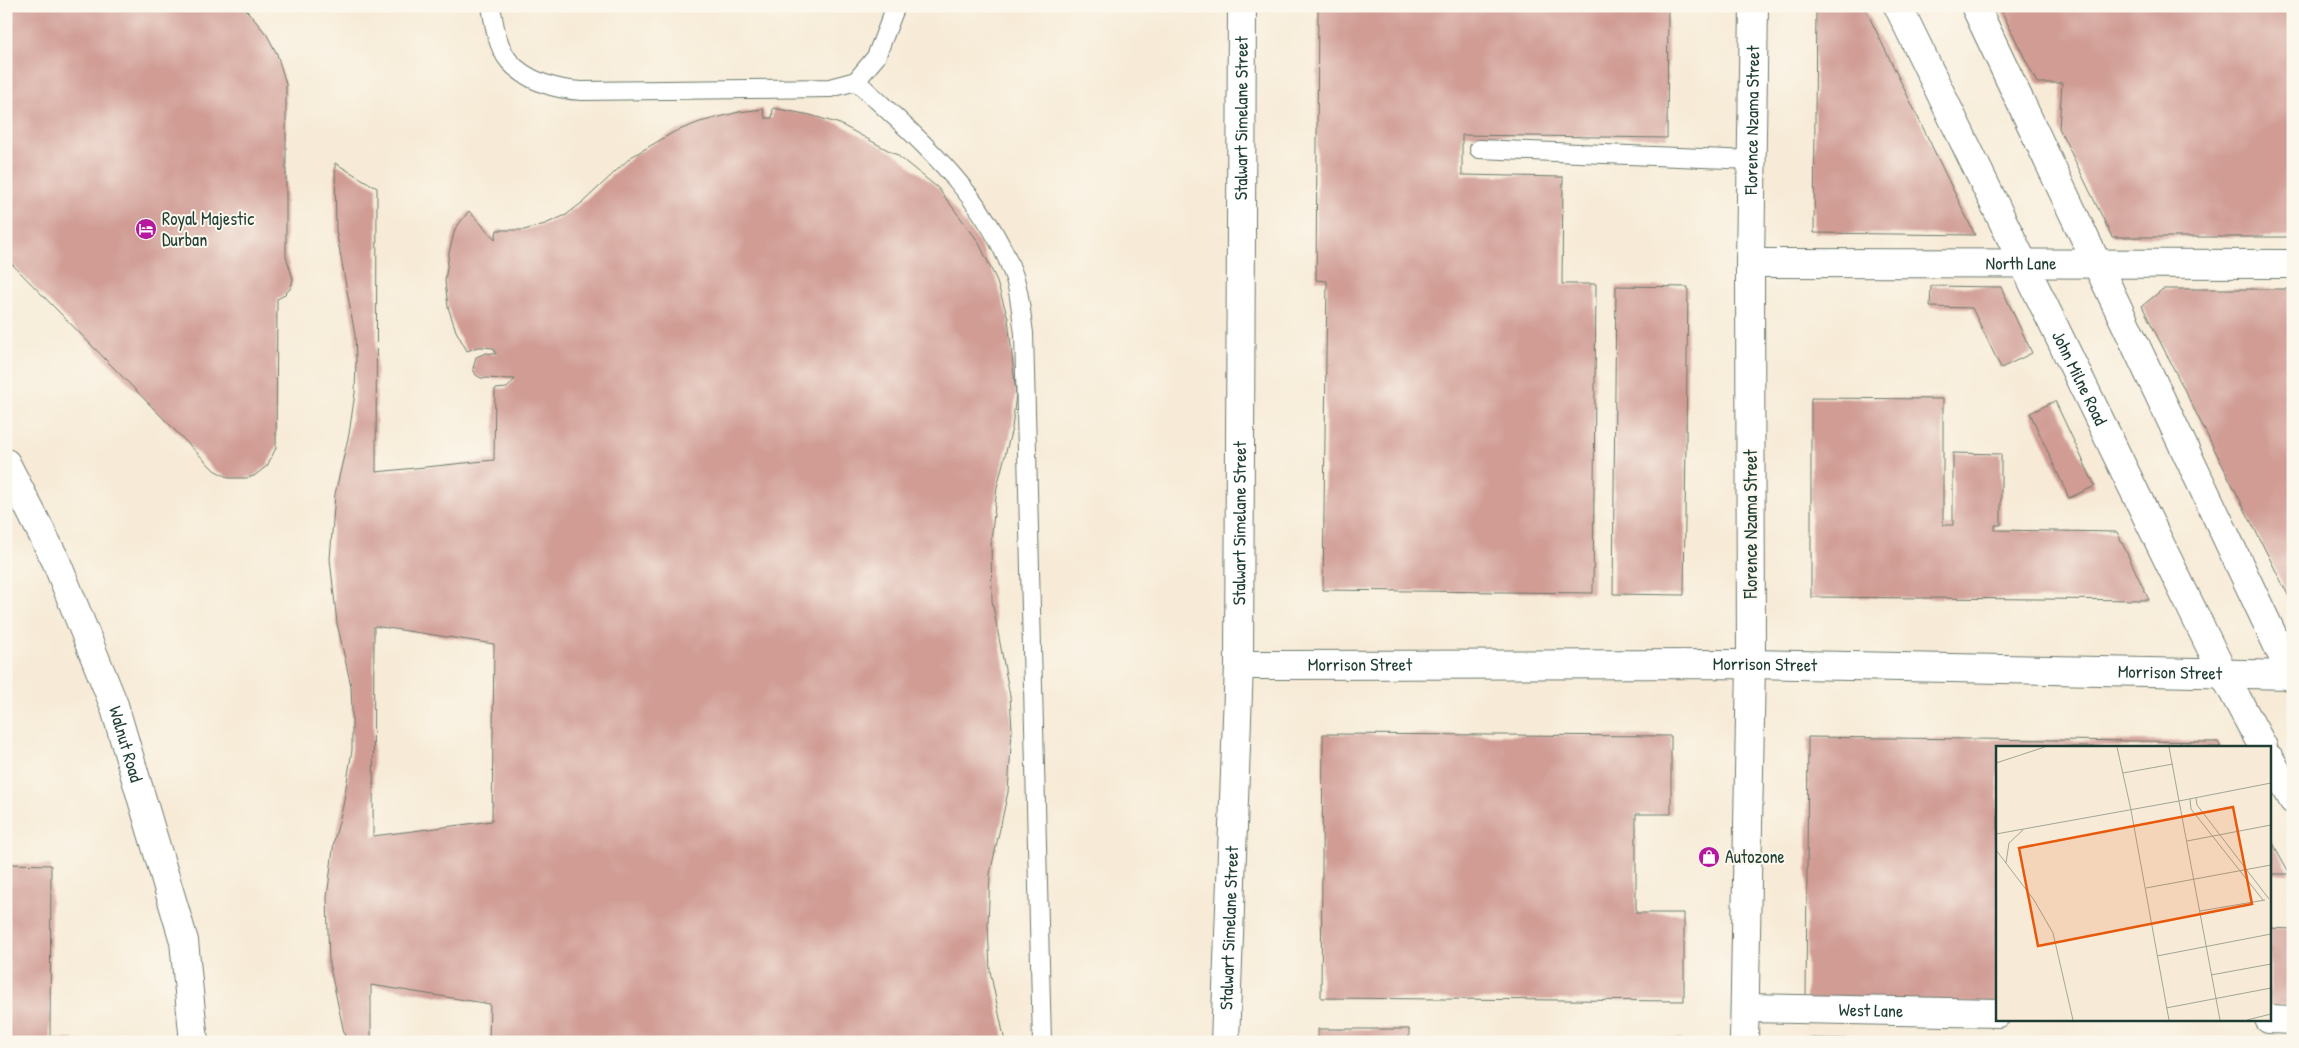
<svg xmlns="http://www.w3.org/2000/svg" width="2299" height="1048" font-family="'Patrick Hand',sans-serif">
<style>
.building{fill:#d09c94;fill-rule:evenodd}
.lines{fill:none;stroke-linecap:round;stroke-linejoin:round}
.service-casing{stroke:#6b7a6d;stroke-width:20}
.minor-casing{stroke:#6b7a6d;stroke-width:30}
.tertiary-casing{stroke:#6b7a6d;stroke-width:30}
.secondary-casing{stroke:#6b7a6d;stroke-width:30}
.service{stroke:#fff;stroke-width:18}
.minor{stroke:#fff;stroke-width:28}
.tertiary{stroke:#fff;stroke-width:28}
.secondary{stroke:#fff;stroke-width:28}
.labels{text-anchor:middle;stroke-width:4;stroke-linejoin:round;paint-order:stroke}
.street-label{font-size:18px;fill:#1f3d34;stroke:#fbf7ec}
.poi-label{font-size:18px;fill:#1f3d34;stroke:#fbf7ec;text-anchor:start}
.inset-road{fill:none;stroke:#a1a596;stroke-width:1}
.view{fill:#e8590c;fill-opacity:0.15;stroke:#e8590c;stroke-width:2.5}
.inset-edge{fill:none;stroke:#1f3d34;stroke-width:2.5}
</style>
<rect width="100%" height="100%" fill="#fbf7ec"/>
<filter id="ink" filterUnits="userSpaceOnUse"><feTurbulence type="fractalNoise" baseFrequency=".02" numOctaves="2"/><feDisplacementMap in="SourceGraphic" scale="10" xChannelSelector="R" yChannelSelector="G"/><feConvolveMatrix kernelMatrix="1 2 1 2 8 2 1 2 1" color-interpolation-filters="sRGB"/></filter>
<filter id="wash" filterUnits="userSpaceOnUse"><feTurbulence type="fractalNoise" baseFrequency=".0096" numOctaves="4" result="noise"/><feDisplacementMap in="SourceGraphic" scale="20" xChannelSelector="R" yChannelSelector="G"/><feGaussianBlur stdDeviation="1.12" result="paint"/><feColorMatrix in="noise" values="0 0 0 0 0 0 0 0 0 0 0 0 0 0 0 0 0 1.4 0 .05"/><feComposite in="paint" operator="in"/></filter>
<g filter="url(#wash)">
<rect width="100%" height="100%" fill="#f7ebd7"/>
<g id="blocks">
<path class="building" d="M6,6H243L267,35L277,54L286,84V256L293,279L291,288L283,296L277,299L276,448L267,466L254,476L246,478H229L214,470L6,258Z
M1318,6H1668L1667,138L1462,135V175L1563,177L1562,284H1596L1593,593L1323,590L1327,281L1316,280Z
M1816,6H1864L1975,235L1814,233Z
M1999,6H2293V237H2112L2059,128L2062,83H2037Z
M773,108L810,115L840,124L897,155L938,188L978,241L996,279L1008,318L1016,394L1012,428L997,487L991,541L992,601L1010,696L1012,730L1008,792L990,874L988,924L990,971L1005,1042H489L490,1004L371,985V1042H346L329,963L327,898L334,841L343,806L352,750V709L351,686L337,623L330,559L335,494L349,434L355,393L356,360L355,335L336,230L335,163L377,188L376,472L494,460L495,389L507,388L515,379L481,378L476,375L473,369L476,357L486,353L496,354L493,348L484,347H477L467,351L456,331L448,307L445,281L449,253L455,229L469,211L495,239L497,230H524L545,224L566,215L583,202L631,157L674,132L700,122L739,112L763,109L765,118H772ZM374,626L494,644L492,821L373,836Z
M1616,286L1688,287L1684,595L1613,594Z
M1931,286L2001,287L2032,353L2001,368L1972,308L1930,307Z
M2163,289H2293V599H2290L2142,306Z
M1811,398L1943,399V525H1953V453L2001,454V525H1995V530L2117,532L2149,600L1811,597Z
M2055,401L2095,486L2069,498L2030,413Z
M1323,734L1671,736V814H1636V913H1684V1001L1321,998Z
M1808,737L2218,742L2221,747H1998V1003L1806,1002Z
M2270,838L2290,874H2270Z
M6,864L51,865L50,1039H74V1042H6Z
M2270,928L2293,929V1006H2270Z
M1318,1029H1409V1042H1318Z
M1593,1038H1682V1042H1593Z
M1804,1038L1965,1040V1042H1804Z"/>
</g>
</g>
<g filter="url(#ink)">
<use href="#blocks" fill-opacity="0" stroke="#6b7a6d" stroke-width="1"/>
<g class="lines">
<g class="service-casing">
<path id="service" d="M491,6C494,24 497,46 509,61C526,81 557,90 582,91L830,88L856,81L876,57L896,6
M856,81C917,137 986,196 1014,276C1020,293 1021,314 1024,333L1042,1042
M1479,149L1752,160"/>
</g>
<g class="minor-casing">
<g id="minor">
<path id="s1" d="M1898,6L2223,673L2263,747"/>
<path d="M1975,6L2293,678"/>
<path id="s2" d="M1750,263L2293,264"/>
<path id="s3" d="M1239,665L1751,664L2293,675"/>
<path d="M2270,759L2293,800"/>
<path id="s4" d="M1745,1008L1998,1013"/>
<path d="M2269,1019L2293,1020"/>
</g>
</g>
<g class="tertiary-casing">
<g id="tertiary">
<path id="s5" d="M1225,1042L1239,665L1242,6"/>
<path id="s6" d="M1744,1042L1751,664L1750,263L1754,6"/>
</g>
</g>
<g class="secondary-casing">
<g id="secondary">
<path id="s7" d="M6,463L56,561L114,705L184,941L194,1042"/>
</g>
</g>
<use href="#service" class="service"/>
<use href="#minor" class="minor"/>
<use href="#tertiary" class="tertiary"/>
<use href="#secondary" class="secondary"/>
</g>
</g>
<defs>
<g id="hotel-disc" transform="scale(1.125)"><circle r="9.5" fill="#b5179e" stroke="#fbf7ec"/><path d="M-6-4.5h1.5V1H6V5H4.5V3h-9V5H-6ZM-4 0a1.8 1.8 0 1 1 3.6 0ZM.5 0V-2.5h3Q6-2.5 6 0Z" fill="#fff"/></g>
<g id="shop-disc" transform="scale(1.125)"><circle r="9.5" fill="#b5179e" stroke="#fbf7ec"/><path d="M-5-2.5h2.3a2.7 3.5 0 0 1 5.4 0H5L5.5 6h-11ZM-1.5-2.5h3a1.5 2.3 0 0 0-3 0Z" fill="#fff"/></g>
</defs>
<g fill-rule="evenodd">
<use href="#hotel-disc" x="146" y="229"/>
<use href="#shop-disc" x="1709" y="857"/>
</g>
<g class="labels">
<g class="street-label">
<text dy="6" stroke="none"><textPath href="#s5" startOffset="924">Stalwart Simelane Street</textPath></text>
<text dy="6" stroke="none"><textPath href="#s6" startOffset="922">Florence Nzama Street</textPath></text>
<text dy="6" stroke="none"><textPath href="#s2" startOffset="271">North Lane</textPath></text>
<text dy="6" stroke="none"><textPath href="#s1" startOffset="414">John Milne Road</textPath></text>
<text dy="6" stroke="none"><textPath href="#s5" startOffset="519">Stalwart Simelane Street</textPath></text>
<text transform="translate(1751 524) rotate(-90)" y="6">Florence Nzama Street</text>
<text dy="6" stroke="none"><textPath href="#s3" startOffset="526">Morrison Street</textPath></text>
<text dy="6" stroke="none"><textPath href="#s3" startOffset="121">Morrison Street</textPath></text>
<text dy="6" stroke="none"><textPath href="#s3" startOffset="931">Morrison Street</textPath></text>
<text dy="6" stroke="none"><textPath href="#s7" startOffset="306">Walnut Road</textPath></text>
<text dy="6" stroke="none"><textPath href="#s5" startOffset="114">Stalwart Simelane Street</textPath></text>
<text dy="6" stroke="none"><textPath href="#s4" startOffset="126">West Lane</textPath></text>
</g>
<g class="poi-label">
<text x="162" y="225">Royal Majestic<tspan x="162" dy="21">Durban</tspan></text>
<text x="1725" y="863">Autozone</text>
</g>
</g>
<g transform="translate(1996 746)">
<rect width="275" height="275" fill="#f7ebd7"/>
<path class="inset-road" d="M121,1L135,64M0,17L49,1M127,27L177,18M200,52L201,59L273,153M194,53L195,63L267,154M183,55L224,274M183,55L275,37M135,64L173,274M0,88L183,55L173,1M191,95L275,79M0,104L38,154L57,187L77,274M10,117L13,97L27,84M150,142L275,119M204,165L269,154M161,210L275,188M215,229L275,218M170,262L275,242M251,274L275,268"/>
<path class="view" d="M237,61L256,158L42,200L23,102Z"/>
<rect width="275" height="275" class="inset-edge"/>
</g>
<rect width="2299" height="1048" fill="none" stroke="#fbf7ec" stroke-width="25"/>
</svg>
